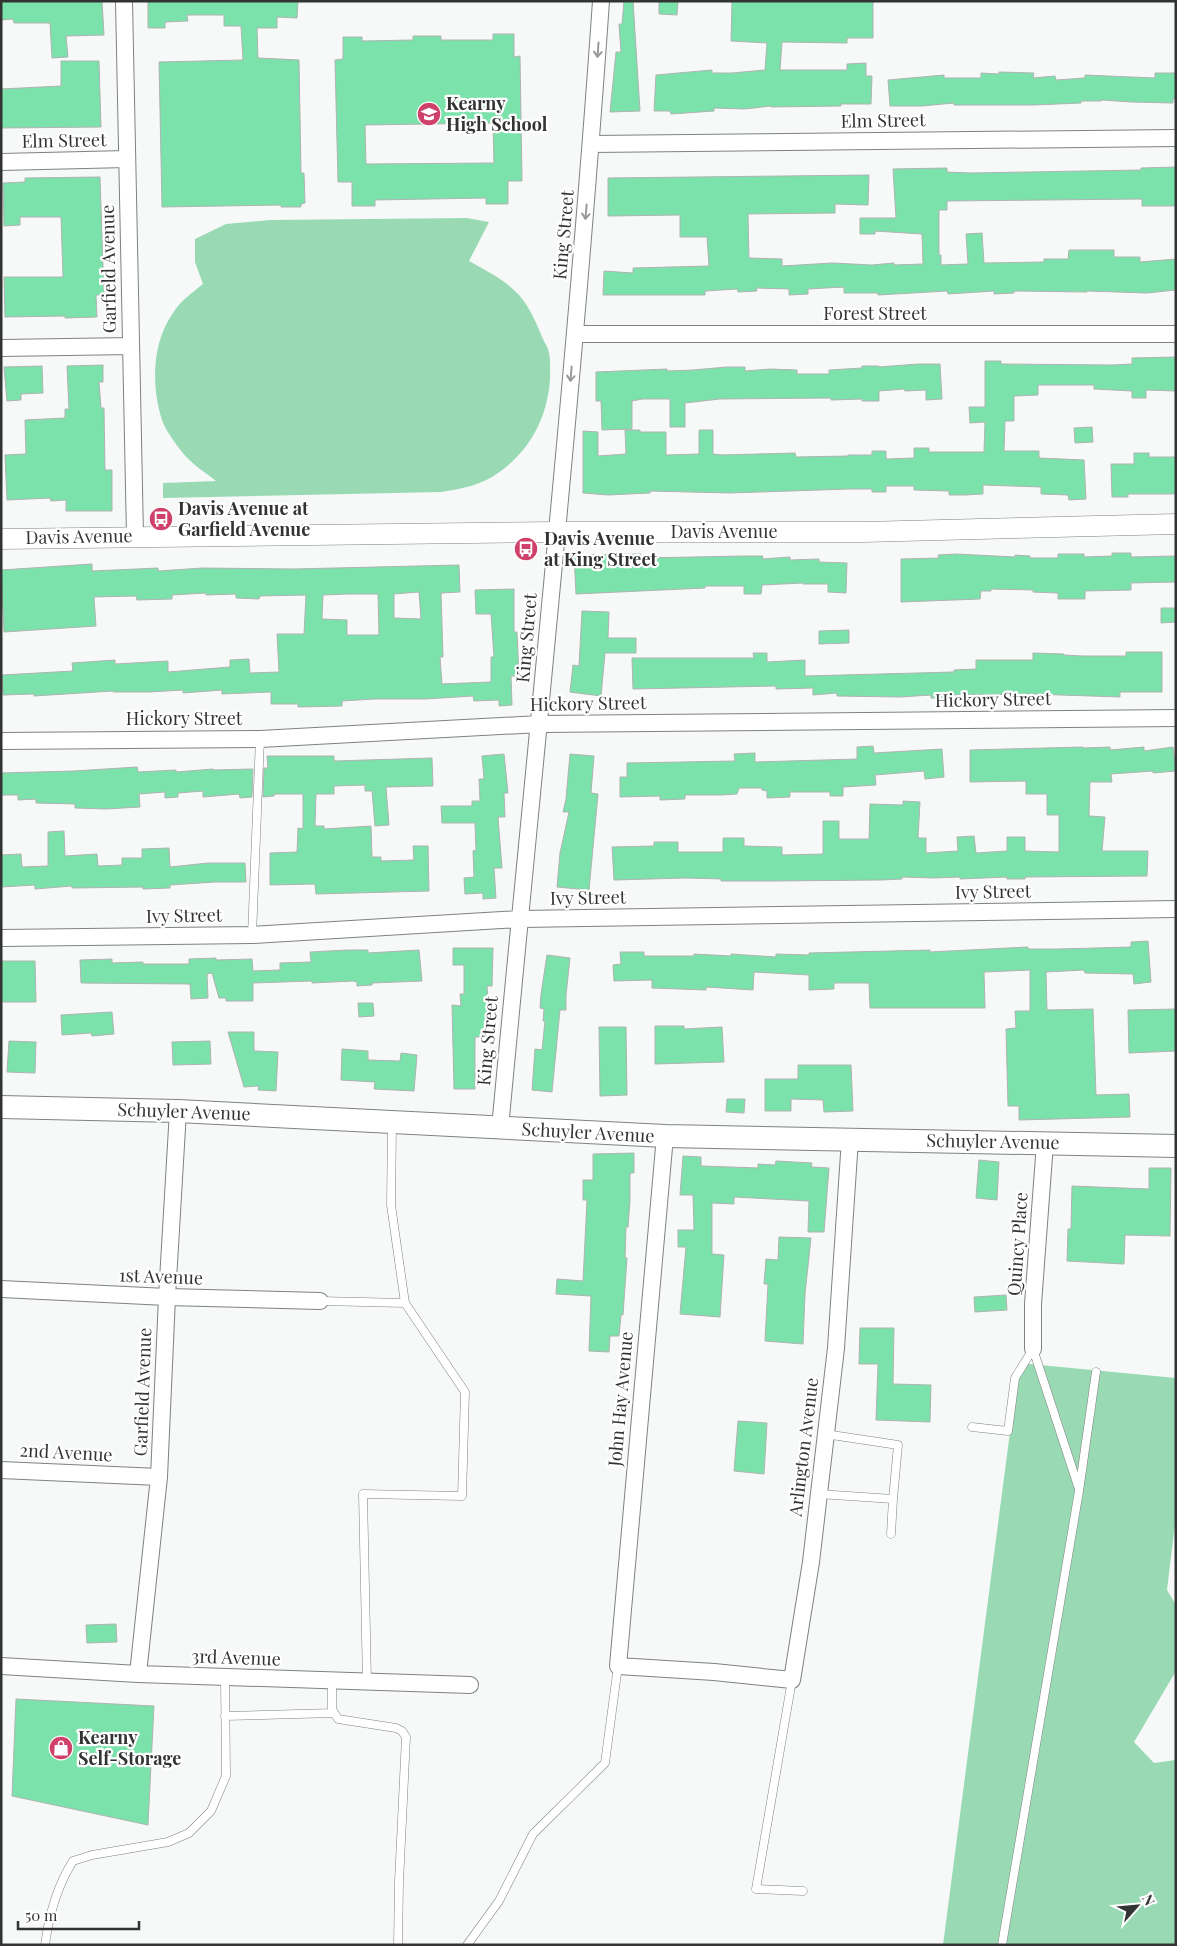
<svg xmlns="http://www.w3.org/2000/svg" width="1177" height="1946" font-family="'Playfair Display',serif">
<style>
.green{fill:#99dab5}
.building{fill:#7be2ab;stroke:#b0b3b1;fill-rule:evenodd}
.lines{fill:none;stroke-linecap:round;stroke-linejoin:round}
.service-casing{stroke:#7f8280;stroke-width:9}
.minor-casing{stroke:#7f8280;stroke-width:18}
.tertiary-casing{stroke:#7f8280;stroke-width:21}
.secondary-casing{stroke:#7f8280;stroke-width:24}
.service{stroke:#fff;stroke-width:8}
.minor{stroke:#fff;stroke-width:16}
.tertiary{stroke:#fff;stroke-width:20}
.secondary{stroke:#fff;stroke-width:22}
.oneway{stroke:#989a99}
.labels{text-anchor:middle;stroke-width:4.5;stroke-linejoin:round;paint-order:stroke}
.poi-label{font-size:18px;font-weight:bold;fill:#323433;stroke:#fff;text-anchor:start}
.street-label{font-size:18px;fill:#323433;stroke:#fff}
</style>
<rect width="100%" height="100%" fill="#f6f9f7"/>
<path class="green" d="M467,218L489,222L469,261C487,271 505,280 519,295C528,305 535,320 540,332C542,338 546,344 548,349C551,358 550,370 550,380C547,418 530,451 498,473C482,485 461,489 441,492L163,498V483L216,481C205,472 191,464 182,452C175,443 166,431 162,420C151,386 152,342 173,313C180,301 192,293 203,284L195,262V239L226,224L270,220Z
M1019,1363L1176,1378V1516L1167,1590L1176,1605V1671L1134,1742L1154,1763L1176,1760V1945H943Z"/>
<path class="building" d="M1,1H102L104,35L66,36L68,57L52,58L50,23H14L13,19L1,20Z
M148,1H298L297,18L277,17V28H257L258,58L299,60L301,173H304L305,203L301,204V207H281V205L162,207L159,62L243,60L241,26H224V15H187L188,21L165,22V28H148Z
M624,1H633L640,111L610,112L616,52H621L619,24H622Z
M659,1H678L677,15L659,14Z
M732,1H873V38H847V43L782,42L780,70H847V64L866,63V76H872L871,104H841V106L771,107V106L745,109L714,108V111L671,114L670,111H654L656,75L712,70V73H732L765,70L767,43L731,41Z
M493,34H514V57L520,56L522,181H508V204H486V198L375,200V206H352V182H338L335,60L343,59V37H362V41L413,40V36H441V40H493ZM493,123L494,163L366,164L365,125Z
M61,61H99L101,127L1,128V89L61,86Z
M999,72L1034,73L1033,78L1055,76L1056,80L1085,78V75L1155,78V73H1176V99H1173V103L1132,102L1101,100V101H1081V103L1034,105H954V103L922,106H890L888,80L944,75V78H981V73L999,74Z
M1176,167V206H1142V199L947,201V210H939V255H941V265L968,264L966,234L982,233L984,263L1044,262V259H1068L1069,250H1114V257H1140V262L1176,259V290L1147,293L1087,291V292L1014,291V293L994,294V291L948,294L947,291L878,295V293H844V287L808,289V294L789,295V289L756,288L757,291L738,292L737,289L705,291V295H603L604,271L633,273V268L709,266L707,237H680V215L608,216V178L869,175L868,205L835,204V213L748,214L749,258L782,259V266L832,263L872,265L894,263V265L923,264L922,234L875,231V234H860V218H896L893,169L947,168V172L970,173L1141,170V168Z
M100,177L104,295H96L97,317L65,318V316L5,317L4,277H63L61,217H20V225L4,226L3,183L25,182V178Z
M1176,357V391L1146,390V398H1132V391L1094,389V385H1038V395L1014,396V421H1005L1004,451H1039V458L1084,460L1086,499L1069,500L1068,495L1041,494V487L983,485V494L965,495H949V491L914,490V486H886V492H872V489H849L730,493L650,491V493L608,495L583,493V431L598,432V456L626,454L625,430H640V432H666V455L699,454V430H713V454L722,455L795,453L796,457L848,456V455H872V451H886V459L914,458V448H929V452H984L985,422L970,423L969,407H985V361H1001V364L1112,365L1132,364V358Z
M918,364H940L942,399L926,400V390L905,391L904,389L879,391V401H862V399L831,400V398L720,399L685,403V427H670V399H642L632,401V429L602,430L601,401H596V372L667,369V371L693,370L727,367H745V371L770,369L797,370V374H829V370L862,368V366H879V367Z
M103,365V382H99L101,408H104L105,470H112V511H66V500L51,501L50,498L7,500L5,455L26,454L25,420L65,418V409H69L67,366Z
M42,366L43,393L21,394V400L7,401L4,367Z
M1092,427L1093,442L1075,443L1074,428Z
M1134,453H1149V457H1176V494H1128V497H1112L1111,464H1134Z
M1112,553H1131V557L1176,556V582L1131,583V590L1085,591V599H1058V593L1033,592V590L991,589V591H981L980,599L901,602V559L939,558L938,555L956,554L1015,557V555L1030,556V558H1058V554H1084V557L1112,556Z
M641,554V558L745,556H763L762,559L790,557V560L819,559V562L847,563L846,593L828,592V584H803V583L762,585L761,594H744V586H705V588L576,594L574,555Z
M92,564V571L158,568V571L203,568L293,569L459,565L460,592L441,593L443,657H440L442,684L491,682V657H494L491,614H476L475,590L514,589V632H517L519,676H511L512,705L499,706V700L474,701L473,696L425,699H375L342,701V706L298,707V704H271V692L222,694V690L183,693V690L149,692H113V691L34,696V694L3,695L2,675L73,671L72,663L115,660V664L168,661V672L230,667V660L249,659L250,673L279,672L277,634H304L306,595L260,596L259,599L236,598V594L206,595V593L172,595V599L137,600L136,596L94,597L96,626L4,632L1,570ZM419,592L421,619L394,618V594ZM348,594H378L379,635H347V620L322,619L323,595Z
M1161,608H1176V622L1161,623Z
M582,611L609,612L608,638H636V653H605L601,696L570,692L573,665L579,666Z
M849,630V643L819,644V631Z
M1126,652H1162V692H1120V697L1031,694L947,695V698H931V695L900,697L837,696V693L813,695V688L776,689V686L633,689L632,658H754L753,653H767V662L805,660V676L954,672V670L976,669V660H1033V653L1064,654V655L1083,656H1126Z
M873,746L874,753L942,749L944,777L925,779L924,771L875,775L876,785L843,787V796H830V792H790V797L767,798V791L762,790V788H739L737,794L721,795H685V799L660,800V796L620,797V777H627V763L735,761L734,754L755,753V762L857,759V747Z
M1083,747V748L1110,747V750L1144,747V751L1173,747L1176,771L1153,773V771L1111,774L1112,782H1090L1089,816L1105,817L1102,851H1148L1147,876L1025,877V879H1007V877L960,879V877L934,878L902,877V879L882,880L773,881H721V879L686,878L614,880L612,847L654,846V842H678V852H723V838H744V846L782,847V855L823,854V821H839V839H869L870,804L903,805V801L920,802L918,838H926V853L958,851L957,837L974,836L976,853L1007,851V837H1025V851L1059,852V815H1047V794H1026V781L970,782V750Z
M504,754L508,793H504L505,817H498L502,868H494L496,898L483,899V893L465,894L464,878L474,877L473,851L476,850L475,823H442L441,806H472V801H480L479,779H484L482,756Z
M570,754L594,756L591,793L598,794L589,890L557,887L560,853L569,812H563L566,799Z
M267,756H334V761L432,758L433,786L386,787L389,825L375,826L372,791H365V785L334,786V794H316L315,826H324V829L371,826L372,857H381V861L414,860L413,846H428L429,891L316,894L315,884L270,885V853L297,852L298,828L303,829V794H274V796L263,797L264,768H268Z
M137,767L138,772L176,770V772L213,769V770L253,769L252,797L240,798L239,794L203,797V791L178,793V797L165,798V792L139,794L140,807L106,809L75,808V804L36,803V799L18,800V795H1V773L74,771Z
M64,831L65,856L97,854L98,866L122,865V858H142V849L169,848L170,867L208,863H245L246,882H215L170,885V888L143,889V887L72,888V886L35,889V885L1,887V855L21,854L22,867L48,866V832Z
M1148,941L1151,982L1134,984L1133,974L1085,973L1084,970L1046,972L1047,1010L1093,1009L1096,1095L1129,1094L1130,1117L1019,1120V1106H1008L1006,1029L1016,1028L1015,1011H1030V970L984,972L985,1008H870L869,983H834V989L809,990V975L754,972L753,990L706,987V990L652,988V980L614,981L613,965L621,964L620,952H644V956H694V954L731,956V954L776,957V954L809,955V953L930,950V952L1028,947V949H1059L1131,947V942Z
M453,948H493L492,986H487L489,1011H487V1037H475V1089H454L452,1005L461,1006L460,994H464V965H453Z
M347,950H368V953L419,950L422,981L372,983V985L357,986V982L353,981L312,983V981L253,983V1001H226V998H219L212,973L207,974L208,998L191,999L190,984L81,983L80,960L112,959V963L143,962V964H189V959L216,958V960L252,959L253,971L280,970V963L311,962L310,952Z
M547,955L570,958L566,995V1010H560L552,1092L532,1090L535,1049L542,1050L545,1021H543L544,1009L540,1008L541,994Z
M1,961H35L36,1002H1Z
M358,1003H373L374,1016L359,1017Z
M1176,1009V1051L1129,1053L1128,1010Z
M112,1012L114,1034L92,1036L91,1033L62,1035L61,1015Z
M655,1026H684V1029L722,1027L724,1062L655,1064Z
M599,1027H626L627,1095L600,1096Z
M228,1032H254V1051L278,1052L276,1091L258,1090L259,1086L244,1087Z
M9,1041L36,1042L35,1073L7,1072Z
M210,1041L211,1064L173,1065L172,1042Z
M342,1049L368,1051V1060L400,1061L401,1053L417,1055L414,1091L374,1089L375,1082L341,1080Z
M798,1065H851L853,1111L824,1112L823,1100L791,1099V1111H765V1079H798Z
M727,1099H745L744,1113L726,1112Z
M634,1153V1173H630V1201L628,1227H626L625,1258H627L623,1315H621L619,1336H610L609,1352L589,1351L591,1296L556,1294L557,1279L583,1281L587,1200H583V1180H593V1154Z
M683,1156L701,1157V1166L758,1168V1164L775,1165L776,1161L812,1163L811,1167L829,1168L824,1232H808L809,1201L734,1197V1204L712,1203V1254L724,1255L720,1317L680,1314L686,1247H678V1230H694L693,1195H680Z
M979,1160L999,1162L997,1200L976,1198Z
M1149,1168H1171L1170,1236L1125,1235L1124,1264L1067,1261L1068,1229H1071L1072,1186L1149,1189Z
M779,1237L811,1238L805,1294L803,1344L765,1341L768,1284H764L766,1259L778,1260Z
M1006,1295L1007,1310L975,1312L974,1297Z
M860,1328H894L893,1384L931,1385L930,1422L876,1420L878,1364H859Z
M738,1421L767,1423L764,1474L734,1471Z
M116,1624L117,1642L87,1643L86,1625Z
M16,1699L154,1706L148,1825L12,1796Z"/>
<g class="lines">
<g class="service-casing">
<path id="service" d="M252,935L260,739
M320,1301L405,1303
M1033,1349L1079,1489
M972,1427L1008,1431L1015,1378L1033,1349
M819,1494L893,1499L898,1445L825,1434
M891,1534L893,1499
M792,1680L756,1889L803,1891
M332,1681V1709L338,1719L396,1728L402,1731L406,1737L399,1882L398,1945
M367,1682L363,1494L462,1496L465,1392L405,1303L391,1205L392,1124
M225,1716L333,1713
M45,1945C49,1915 57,1886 73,1861L92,1855L168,1842L189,1833L211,1811L226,1776L225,1677
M467,1945L499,1901L533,1834L605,1763L618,1666
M1002,1945L1079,1491L1096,1372"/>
</g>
<g class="minor-casing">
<path id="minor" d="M124,1L135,536
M591,144L1176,138
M1,162L127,159
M575,334H1176
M1,348L131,346
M1,741L260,739L540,724L1176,718
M1,938L252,935L520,919L1176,909
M500,1128C535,753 575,378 601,1
M665,1136L618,1666L714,1672L792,1680L811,1562L836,1348L850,1139
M1,1289L167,1297L320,1301
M1033,1349V1304L1045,1143
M1,1470L159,1477
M1,1666L138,1674L470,1685
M138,1674L159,1477L167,1297L178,1111"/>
</g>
<g class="tertiary-casing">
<path id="tertiary" d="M1,539L556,532H864L1176,524"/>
</g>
<g class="secondary-casing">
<path id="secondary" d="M1,1107L178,1111L665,1136L1176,1146"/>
</g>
<use href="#service" class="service"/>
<use href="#minor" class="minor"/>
<use href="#tertiary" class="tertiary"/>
<use href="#secondary" class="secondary"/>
</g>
<defs><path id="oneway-shaft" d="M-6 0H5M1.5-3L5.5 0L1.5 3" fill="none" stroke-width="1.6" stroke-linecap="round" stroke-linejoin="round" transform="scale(1.25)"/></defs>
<g class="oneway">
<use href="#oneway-shaft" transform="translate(598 50) rotate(94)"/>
<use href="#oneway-shaft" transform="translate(586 212) rotate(95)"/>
<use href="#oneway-shaft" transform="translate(571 374) rotate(95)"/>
</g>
<defs>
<g id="school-disc" transform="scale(1.25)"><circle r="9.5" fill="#cf416a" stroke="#fff"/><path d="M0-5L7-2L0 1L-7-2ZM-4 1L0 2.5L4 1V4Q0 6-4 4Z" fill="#fff"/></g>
<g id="bus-disc" transform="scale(1.25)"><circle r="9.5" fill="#cf416a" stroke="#fff"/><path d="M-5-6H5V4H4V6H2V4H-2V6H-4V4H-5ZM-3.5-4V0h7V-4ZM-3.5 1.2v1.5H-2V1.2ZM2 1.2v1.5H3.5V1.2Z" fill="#fff"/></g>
<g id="shop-disc" transform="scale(1.25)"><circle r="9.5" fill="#cf416a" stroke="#fff"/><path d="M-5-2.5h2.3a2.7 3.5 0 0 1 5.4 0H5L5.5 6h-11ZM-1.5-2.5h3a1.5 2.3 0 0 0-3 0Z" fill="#fff"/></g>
</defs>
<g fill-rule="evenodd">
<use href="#school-disc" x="429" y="114"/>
<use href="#bus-disc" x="161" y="519"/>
<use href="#bus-disc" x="526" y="549"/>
<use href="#shop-disc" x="61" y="1748"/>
</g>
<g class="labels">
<g class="poi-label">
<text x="446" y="110">Kearny<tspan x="446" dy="21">High School</tspan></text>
<text x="178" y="515">Davis Avenue at<tspan x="178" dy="21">Garfield Avenue</tspan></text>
<text x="544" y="545">Davis Avenue<tspan x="544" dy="21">at King Street</tspan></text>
<text x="78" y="1744">Kearny<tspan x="78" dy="21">Self-Storage</tspan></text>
</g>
<g class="street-label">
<text transform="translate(883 121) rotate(-1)" y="6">Elm Street</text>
<text transform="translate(64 141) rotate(-1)" y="6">Elm Street</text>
<text transform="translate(564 235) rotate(-85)" y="6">King Street</text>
<text transform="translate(109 269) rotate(-91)" y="6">Garfield Avenue</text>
<text x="875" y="320">Forest Street</text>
<text x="724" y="538">Davis Avenue</text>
<text transform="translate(79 537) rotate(-1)" y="6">Davis Avenue</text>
<text transform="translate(527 638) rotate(-85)" y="6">King Street</text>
<text transform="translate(993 700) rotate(-1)" y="6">Hickory Street</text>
<text transform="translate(588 704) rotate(-1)" y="6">Hickory Street</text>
<text x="184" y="725">Hickory Street</text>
<text transform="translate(993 892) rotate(-1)" y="6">Ivy Street</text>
<text transform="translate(588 898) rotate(-1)" y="6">Ivy Street</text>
<text transform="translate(184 916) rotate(-1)" y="6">Ivy Street</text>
<text transform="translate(488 1041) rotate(-85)" y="6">King Street</text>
<text transform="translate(184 1112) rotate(2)" y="6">Schuyler Avenue</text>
<text transform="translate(588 1133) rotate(3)" y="6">Schuyler Avenue</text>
<text transform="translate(993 1142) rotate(1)" y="6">Schuyler Avenue</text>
<text transform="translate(1018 1244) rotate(-86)" y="6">Quincy Place</text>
<text transform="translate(161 1277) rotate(2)" y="6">1st Avenue</text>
<text transform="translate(143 1392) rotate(-88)" y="6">Garfield Avenue</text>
<text transform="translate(621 1399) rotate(-85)" y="6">John Hay Avenue</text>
<text transform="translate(804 1447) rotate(-83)" y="6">Arlington Avenue</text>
<text transform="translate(66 1453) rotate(3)" y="6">2nd Avenue</text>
<text transform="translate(236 1658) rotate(2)" y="6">3rd Avenue</text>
</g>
</g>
<rect width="1177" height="1946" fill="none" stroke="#323433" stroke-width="5"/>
<g transform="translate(1137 1906) rotate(63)" stroke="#ffffff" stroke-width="4" paint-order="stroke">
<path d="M0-4L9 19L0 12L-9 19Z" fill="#323433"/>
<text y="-8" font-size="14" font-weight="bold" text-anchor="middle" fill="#323433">N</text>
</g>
<path d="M18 1921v8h121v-8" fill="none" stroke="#323433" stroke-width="2.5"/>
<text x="25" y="1921" font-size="15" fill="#323433" stroke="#ffffff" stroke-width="4" paint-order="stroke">50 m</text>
</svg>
